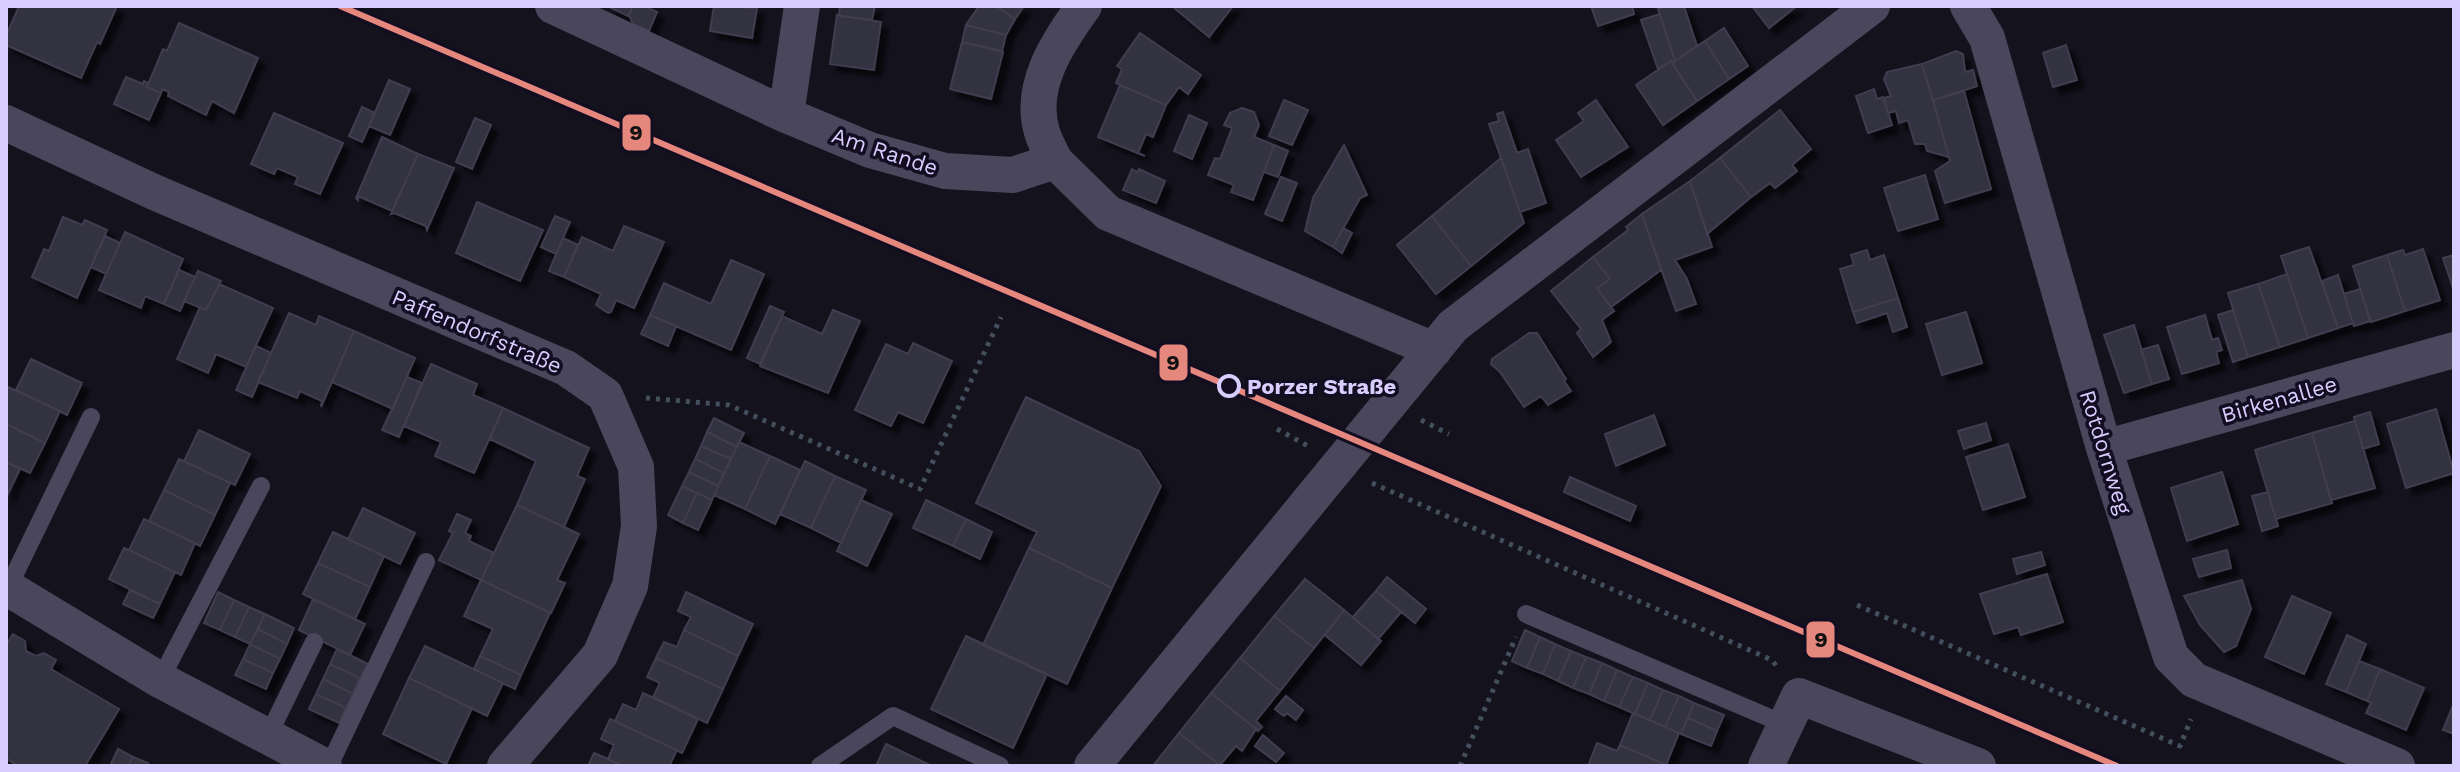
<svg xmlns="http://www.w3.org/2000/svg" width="2460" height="772" font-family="'Work Sans',sans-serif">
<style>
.building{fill:#33303f;stroke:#413c50;stroke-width:2;filter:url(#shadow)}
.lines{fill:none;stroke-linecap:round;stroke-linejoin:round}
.path{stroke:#444f5e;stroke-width:5;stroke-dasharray:4 6;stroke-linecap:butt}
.service{stroke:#4a475d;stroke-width:18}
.minor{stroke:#4a475d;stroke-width:36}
.tram-1-casing{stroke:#120d21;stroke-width:12}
.tram-1{stroke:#e6877e;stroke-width:6}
.stop-dot{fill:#120d21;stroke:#d7cefe;stroke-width:4}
.labels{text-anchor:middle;stroke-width:7;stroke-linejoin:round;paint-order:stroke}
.street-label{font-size:22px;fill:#d7cefe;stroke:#120d21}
.stop-label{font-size:22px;font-weight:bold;fill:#d7cefe;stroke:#120d21;text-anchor:start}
.line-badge{stroke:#120d21;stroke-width:3}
.pale-badge-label{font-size:22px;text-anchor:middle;font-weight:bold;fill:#111}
</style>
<defs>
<filter id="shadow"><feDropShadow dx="7" dy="7" stdDeviation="2" flood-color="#0009"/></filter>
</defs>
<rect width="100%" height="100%" fill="#14121d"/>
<path class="building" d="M19,6H117L100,44L97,42L81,78L6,45V36Z
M607,6H633L628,16Z
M633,6H644L657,12L649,31L633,24L629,15Z
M714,6L757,8L752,38L710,31Z
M840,6H875L872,20L839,16Z
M979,6H996L1015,19L1006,35L966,25Z
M996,6H1024L1015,19Z
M1172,6H1233L1209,37Z
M1591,6H1632L1634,14L1598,26Z
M1668,6H1684L1697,46L1675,61L1658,9Z
M1752,6H1797L1769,28Z
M1660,14L1675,61L1672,63L1671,61L1658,69L1641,20Z
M837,15L881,22L874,70L830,64Z
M179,23L258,58L234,113L212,101L206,115L168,96L169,92L162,89L161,93L147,87L163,49L167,51Z
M966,25L1006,35L1002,51L962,42Z
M1724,28L1748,66L1729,79L1705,41Z
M1140,33L1201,75L1188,94L1179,87L1166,105L1116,83L1122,69L1117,66Z
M1705,41L1729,79L1697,101L1672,63Z
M962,42L1003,52L991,99L950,89Z
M2066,45L2077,80L2053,87L2043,53Z
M1956,51L1963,54L1965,72L1973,70L1977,86L1933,100L1922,64Z
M1671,61L1697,101L1663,125L1636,85Z
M1922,64L1937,115L1949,157L1927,151L1925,144H1915L1908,120L1899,123L1896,111L1888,113L1884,98L1891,96L1884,79L1887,72Z
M126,77L143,84L144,81L148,83L147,87L161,93L149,120L114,104Z
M389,80L410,89L390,135L369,126Z
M1120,85L1166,105L1153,137L1146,134L1138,153L1145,156L1098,137Z
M1874,89L1877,99L1883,97L1892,125L1868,133L1856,96Z
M1964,91L1991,189L1945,203L1935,171L1950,161L1933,100Z
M1284,100L1308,110L1292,145L1269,136Z
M1596,100L1628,147L1581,177L1556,140L1584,121L1578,113Z
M362,107L375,113L362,142L349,136Z
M1242,108L1254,112L1259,125L1254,137L1274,145L1253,200L1231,192L1234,185L1208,175L1215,158L1220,159L1232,128L1224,125L1230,113Z
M1780,110L1811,149L1792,165L1797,171L1775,188L1770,183L1751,197L1720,158Z
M1503,112L1517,153L1528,149L1546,203L1520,212L1489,124L1499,121L1497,114Z
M274,113L343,143L320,194L295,184L298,177L277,168L274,174L251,164Z
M1189,115L1207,123L1192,159L1174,151Z
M475,118L491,125L472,169L456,162Z
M382,137L418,154L392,211L358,196V200L356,198Z
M1274,145L1288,151L1278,177L1264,172Z
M1344,145L1367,195L1360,198L1333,247L1305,231L1313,198Z
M418,154L454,168L427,230L426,226L394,213L391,214Z
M1501,158L1524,223L1471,266L1432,216Z
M1720,158L1751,197L1707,234L1690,181Z
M1132,169L1137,172L1139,169L1165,181L1156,203L1123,190Z
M1925,175L1938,219L1898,231L1884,188Z
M1281,177L1297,183L1282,221L1265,214Z
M1690,181L1712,247L1675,260L1687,279L1696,304L1676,311L1642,214Z
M477,202L543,230L520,281L456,253Z
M1642,214L1661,270L1611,307L1597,288L1610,279L1593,257L1628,230L1626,227Z
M555,216L570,222L556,254L541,247Z
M1432,216L1471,266L1436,294L1397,245Z
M63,217L82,225L85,220L107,230L77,298L32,277L44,249L49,251Z
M624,226L664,242L634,308L616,300L611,312L608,313L596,305L601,294L564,277L582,237L613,251Z
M1343,228L1352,233L1342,253L1333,247Z
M125,232L183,259L164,304L145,296L141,308L99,290Z
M105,236L120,243L106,274L91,267Z
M563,238L578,245L564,277L549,271Z
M2309,247L2338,328L2308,338L2281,256Z
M2423,249L2440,300L2405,311L2387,255L2403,250L2405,255Z
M1867,250L1870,260L1884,255L1898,298L1853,312L1840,269L1854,265L1851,255Z
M2387,255L2405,311L2371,322L2353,266Z
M2454,255V291L2443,258Z
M1593,257L1610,279L1597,288L1614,311L1602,320L1611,342L1593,357L1577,333L1581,329L1551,291Z
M731,260L764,274L731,350L650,315L664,283L711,304Z
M179,270L195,277L180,311L164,304Z
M198,271L221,281L206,310L184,301Z
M2287,274L2308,338L2280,347L2258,284Z
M2338,275L2353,323L2338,328L2322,281Z
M219,284L273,308L246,367L216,354L208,373L177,359L200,307L206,310Z
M2258,284L2280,347L2248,357L2228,293Z
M2360,289L2370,321L2354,326L2344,294Z
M1898,298L1907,327L1893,332L1887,313L1857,323L1853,312Z
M770,306L784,312L760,364L747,358Z
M833,310L860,321L828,393L760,366L782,316L822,334Z
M2233,310L2248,357L2233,362L2218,315Z
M1966,312L1982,363L1942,375L1926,324Z
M289,313L316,325L319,316L354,331L321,407L322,401L300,391L297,398L258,382Z
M650,315L676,326L668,346L641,334Z
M2205,315L2212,340L2218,338L2222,350L2216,352L2219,363L2182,374L2167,327Z
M2134,325L2152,384L2124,393L2104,335Z
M354,331L415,358L393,409L332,382Z
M1529,333H1537L1566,379L1564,381L1571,391L1548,405L1541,396L1524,407L1500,372L1491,364L1492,359Z
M913,343L952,361L923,423L898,412L891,426L855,410L886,344L908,354Z
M2158,345L2169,379L2152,384L2141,350Z
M256,346L271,353L252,397L236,390Z
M31,359L82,383L67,415L16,390Z
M431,364L477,384L473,395L503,408L474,473L435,456L441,442L404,426Z
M407,377L422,383L399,437L382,430Z
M8,387L60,411L45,443L6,424V392Z
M1026,397L1139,451L1161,486L1112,588L1029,548L1037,532L976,503Z
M503,408L589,448L577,476L585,479L564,527L517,505L536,461L490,439Z
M2436,409L2454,473L2406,488L2387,424Z
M2370,412L2379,444L2363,449L2354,417Z
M1654,415L1665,445L1616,466L1605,434Z
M714,418L744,433L737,447L707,432Z
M2355,421L2375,488L2331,500L2312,433Z
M1986,423L1991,440L1964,449L1958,431Z
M6,424L45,443L30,473L6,462Z
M199,430L250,454L235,485L184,461Z
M707,432L737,447L731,459L701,446Z
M2312,433L2332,503L2276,519L2255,450Z
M739,442L770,456L745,509L714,495Z
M2008,444L2025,497L1983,510L1966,457Z
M701,446L731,459L724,473L695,459Z
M770,456L800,470L775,524L745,509Z
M179,459L230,483L215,515L164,490Z
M695,459L724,473L718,486L689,472Z
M805,461L835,476L811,528L780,514Z
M6,462L20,469L6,498Z
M689,472L718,486L712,500L682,486Z
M2222,472L2238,524L2187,541L2171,488Z
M835,476L866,490L841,543L811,528Z
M1570,477L1636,506L1630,521L1564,492Z
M682,486L697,493L683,523L668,515Z
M164,490L215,515L200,546L149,521Z
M2268,492L2278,526L2262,531L2252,496Z
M697,493L712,500L698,530L683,523Z
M861,500L892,514L867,566L837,551Z
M926,500L966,519L953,546L913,528Z
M517,505L579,534L557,580L565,583L551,613L481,580Z
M363,508L415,533L400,564L348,539Z
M457,514L471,520L465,533L471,536L469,541L494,553L481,580L439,560L453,533L449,531Z
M144,519L195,543L181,575L129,550Z
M966,519L992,532L980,559L953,546Z
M333,532L384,556L370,587L318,563Z
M124,548L175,572L160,604L109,579Z
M1029,548L1112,588L1067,684L983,645Z
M2227,550L2231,568L2199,577L2193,559Z
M2041,552L2045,565L2017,574L2013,559Z
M318,563L370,587L355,619L303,594Z
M2047,574L2063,622L2021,635L2018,627L1994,634L1980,594Z
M1387,577L1426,609L1415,623L1376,591Z
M1305,579L1344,610L1314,648L1274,616Z
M481,580L550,613L521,675L480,656L493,629L464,616Z
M2242,580L2251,609L2236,646L2224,652L2200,625L2184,596Z
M130,590L160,604L153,618L123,604Z
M1376,591L1401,612L1378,639L1353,617Z
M218,592L234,600L220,630L204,623Z
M686,592L753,624L738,656L684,630L691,617L678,611Z
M2292,596L2331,613L2304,674L2265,657Z
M313,599L365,624L350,655L299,630Z
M234,600L249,607L235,637L220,630Z
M249,607L265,614L250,644L235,637Z
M1344,610L1381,641L1361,665L1325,635Z
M265,614L294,628L287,644L258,629Z
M1274,616L1314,648L1280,691L1240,658Z
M258,629L287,644L280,659L250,644Z
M684,630L738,656L723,689L656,658L664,642L677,647Z
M1525,630L1540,637L1527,668L1512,661Z
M13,634L25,641L26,651L36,656L44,653L56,660L51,669L119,709L85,766H18L6,758V641L8,642Z
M2347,635L2366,644L2346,692L2326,684Z
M966,636L1047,674L1013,748L931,709Z
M1540,637L1555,644L1543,674L1527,668Z
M250,644L280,659L273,673L243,659Z
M1555,644L1571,651L1558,681L1543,674Z
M425,646L503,683L487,716L409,678Z
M337,649L368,664L360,678L330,664Z
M1571,651L1586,657L1573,688L1558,681Z
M480,656L521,675L515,689L474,669Z
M1586,657L1602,663L1589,694L1573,688Z
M656,658L723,689L707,723L653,697L660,683L647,677Z
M1240,658L1280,691L1256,721L1262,727L1258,731L1211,693Z
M243,659L273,673L266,689L235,675Z
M2359,661L2380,669L2367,701L2346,692Z
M1602,663L1617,670L1604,701L1589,694Z
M330,664L360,678L353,694L323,679Z
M2380,669L2424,688L2406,730L2366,713L2371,703L2367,701Z
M1617,670L1633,677L1619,707L1604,701Z
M1633,677L1648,683L1635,714L1619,707Z
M409,678L472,708L446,764L383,734Z
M323,679L353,694L346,708L316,694Z
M1648,683L1663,690L1650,720L1635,714Z
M1663,690L1679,696L1665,727L1650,720Z
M643,693L698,719L682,753L615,721L623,704L636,710Z
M1211,693L1256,729L1242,751L1236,746L1220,765L1179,733Z
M316,694L346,708L339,723L309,709Z
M1286,696L1303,710L1296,720L1287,713L1284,716L1275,709Z
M1679,696L1694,703L1681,734L1665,727Z
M1694,703L1724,715L1717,731L1688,718Z
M2454,703V734L2443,730Z
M1633,713L1679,733L1666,765L1620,745Z
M1688,718L1717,731L1711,746L1681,734Z
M610,719L677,750L669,766H623L608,759L614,745L601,739Z
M1179,733L1220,765V766H1153Z
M1263,735L1284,753L1276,762L1255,746Z
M1597,743L1617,751L1620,745L1666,765L1588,766Z
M886,744L932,766H876Z
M118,749L133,757L128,766H110Z
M594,753L608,759L623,766H588Z
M133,757L148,763L147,766H128Z"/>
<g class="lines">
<path class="path" d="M646,398L729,405L920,489L1001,317
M1421,420L1449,434
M1277,429L1308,446
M1372,483L1772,660L1777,667
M1857,605L2180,746L2191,719
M1460,766L1516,637"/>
<path class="service" d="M8,588L91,417
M1526,614L1784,724
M160,680L261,486
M268,736L314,642
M329,766L426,562
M820,766L893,716L1000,766"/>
<path class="minor" d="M553,6L786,115L870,150L945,171L1013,175L1055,161L1108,213L1434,350
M1968,6L1987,38L2104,448L2171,657L2194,680L2397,766
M786,115L802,6
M6,123L154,192L566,368L605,395L636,467L639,526L630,586L600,655L505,766
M1055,161C1050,151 1045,142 1042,132C1028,86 1058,42 1084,6
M2104,448L2454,350
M6,587L160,680L324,766
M1092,766L1453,326L1872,6
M1766,766L1799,696L1978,766"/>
<g class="tram-1-casing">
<path id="tram-1" d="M340,6L2117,766"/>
</g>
<use href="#tram-1" class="tram-1"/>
</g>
<circle class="stop-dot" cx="1229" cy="386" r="10"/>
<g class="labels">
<g class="street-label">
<text transform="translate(885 151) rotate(18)" y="8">Am Rande</text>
<text transform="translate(477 331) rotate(23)" y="8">Paffendorfstraße</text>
<text transform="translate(2279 399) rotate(-16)" y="8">Birkenallee</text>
<text transform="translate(2106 452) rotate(73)" y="8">Rotdornweg</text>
</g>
<g class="stop-label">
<text x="1247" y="394">Porzer Straße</text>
</g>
</g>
<g class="line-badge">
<rect x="621" y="113" width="31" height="39" rx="8" fill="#e6877e"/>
<rect x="1158" y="343" width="31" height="39" rx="8" fill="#e6877e"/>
<rect x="1805" y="620" width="31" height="39" rx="8" fill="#e6877e"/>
</g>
<g class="pale-badge-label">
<text x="636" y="140">9</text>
<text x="1173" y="370">9</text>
<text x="1821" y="647">9</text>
</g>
<rect width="2460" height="772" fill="none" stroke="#d7cefe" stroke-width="16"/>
</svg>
